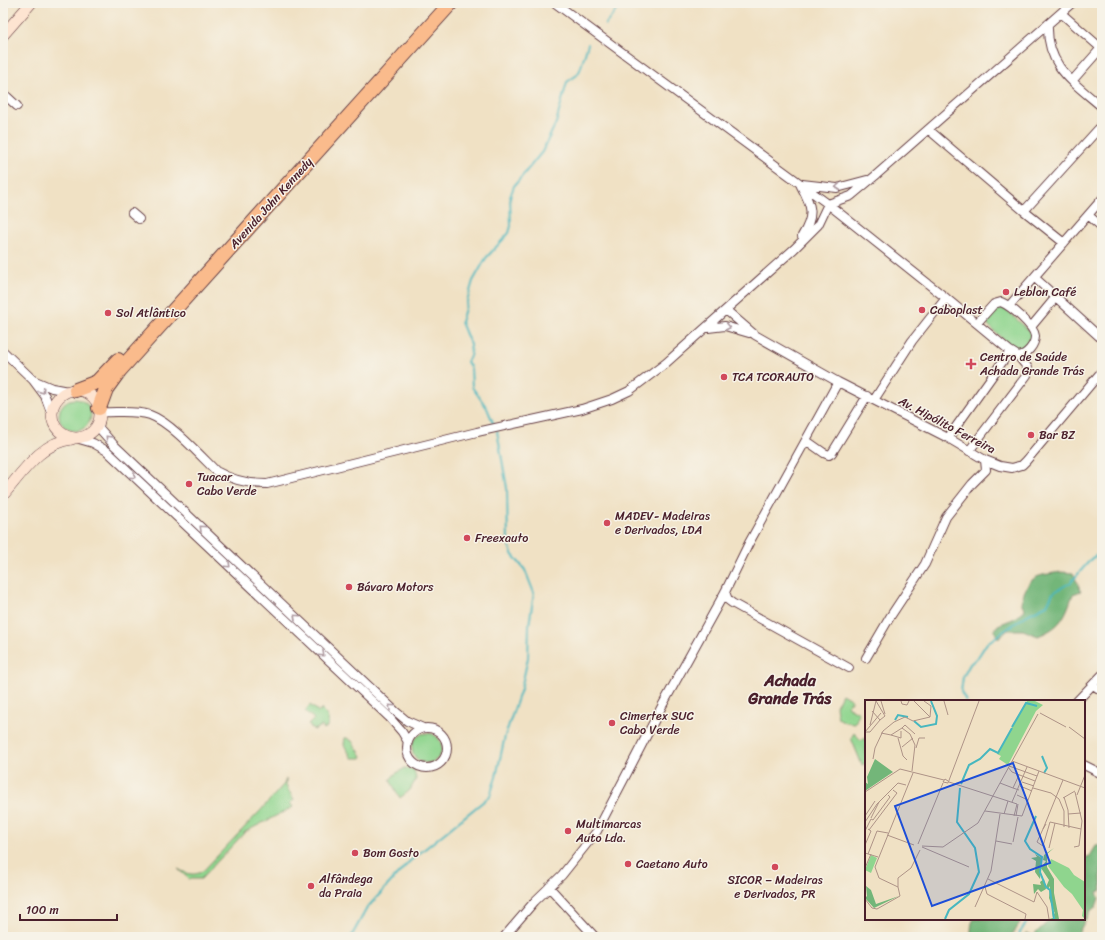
<svg xmlns="http://www.w3.org/2000/svg" width="1105" height="940" font-family="Sriracha,sans-serif">
<style>
.green{fill:#8fd58e;stroke:#6c7a5c}
.forest{fill:#73b679;stroke:#5e6a52}
.lines{fill:none;stroke-linecap:round;stroke-linejoin:round}
.stream{stroke:#47b7bf;stroke-width:2}
.street-casing{stroke:#633c42;stroke-width:10}
.secondary-casing{stroke:#633c42;stroke-width:12}
.highway-casing{stroke:#633c42;stroke-width:16}
.street{stroke:#fff;stroke-width:8}
.secondary{stroke:#fde4d1;stroke-width:11}
.highway{stroke:#fabb8c;stroke-width:14}
.oneway{stroke:#ae9aa0}
.poi-dot{fill:#d1495b;stroke:#f7f3e8;stroke-width:1.5}
.labels{text-anchor:middle;stroke-width:3;stroke-linejoin:round;paint-order:stroke}
.street-label{font-size:12px;fill:#4a1f2b;stroke:#f7f3e8}
.poi-label{font-size:12px;fill:#4a1f2b;stroke:#f7f3e8;text-anchor:start}
.district-label{font-size:16px;font-weight:bold;fill:#4a1f2b;stroke:#f7f3e8}
.inset-river{fill:none;stroke:#47b7bf;stroke-width:2}
.inset-road{fill:none;stroke:#ae9387;stroke-width:1}
.view{fill:#1d4ed8;fill-opacity:0.15;stroke:#1d4ed8;stroke-width:2}
.inset-edge{fill:none;stroke:#4a1f2b;stroke-width:2}
</style>
<rect width="100%" height="100%" fill="#f7f3e8"/>
<filter id="ink" filterUnits="userSpaceOnUse"><feTurbulence type="fractalNoise" baseFrequency=".025" numOctaves="2"/><feDisplacementMap in="SourceGraphic" scale="8" xChannelSelector="R" yChannelSelector="G"/><feConvolveMatrix kernelMatrix="1 2 1 2 8 2 1 2 1" color-interpolation-filters="sRGB"/></filter>
<filter id="wash" filterUnits="userSpaceOnUse"><feTurbulence type="fractalNoise" baseFrequency=".012" numOctaves="4" result="noise"/><feDisplacementMap in="SourceGraphic" scale="16" xChannelSelector="R" yChannelSelector="G"/><feGaussianBlur stdDeviation="0.9" result="paint"/><feColorMatrix in="noise" values="0 0 0 0 0 0 0 0 0 0 0 0 0 0 0 0 0 1.4 0 .05"/><feComposite in="paint" operator="in"/></filter>
<g filter="url(#wash)">
<rect width="100%" height="100%" fill="#f0e1c4"/>
<path class="green" d="M997,307L1005,308L1032,334L1031,341L1024,350H1014L988,325V318Z
M59 415a16 16 0 1 1 32 0a16 16 0 1 1-32 0Z
M842,694L852,700L847,706L859,713L855,723L845,722L838,718L836,706Z
M310,705L319,712L321,709C328,716 332,722 324,730L322,726L314,730L308,725L314,719L305,711Z
M854,733L861,740L866,738V763L862,765L851,738Z
M412 748a15 15 0 1 1 30 0a15 15 0 1 1-30 0Z
M345,737L352,741L362,756L361,758H352L344,745Z
M405,768L414,770L416,779L410,790L400,798L390,780L395,774Z
M286,779V786L294,800L290,803L293,807L245,832L201,879H189L178,869C187,874 195,877 204,870L261,810L284,784Z"/>
<path class="forest" d="M1061,572L1073,573L1081,591L1073,594C1065,617 1061,627 1038,636L1023,630H1008L998,638L994,630L998,625L1013,619L1025,610L1021,602C1029,575 1035,576 1061,572Z
M1102,845C1102,861 1100,875 1102,890L1097,892L1099,898L1096,907L1090,911L1078,934L1074,937H1022L1027,933L1034,936C1038,929 1045,926 1050,919H1084V858L1090,856L1096,846Z
M974,919H1023L1011,937H970C972,931 970,924 974,919Z"/>
<g class="lines">
<path class="stream" d="M605,25L622,3
M494,425L487,408L472,387L471,368L467,362L471,354L470,344L461,322L473,281L486,258L509,233L511,226L510,197L514,186L542,152L556,123L567,82L577,75L580,70L588,44
M966,701L961,692L963,677L970,664L978,657L987,643L1027,615L1047,605L1053,593L1071,582L1092,558L1098,555L1102,549
M351,937L367,908L410,861L490,796L496,777L505,736L521,689L528,658L529,625L534,593L525,570L512,554L508,542L507,488L497,431
M1017,937L1029,919"/>
</g>
</g>
<g filter="url(#ink)">
<g class="lines">
<g class="street-casing">
<path id="street" d="M555,3L828,204L946,298
M1061,13L1102,49
M1048,24C1046,66 1073,82 1102,107
M1072,81L1102,47
M3,93L17,106
M929,130L1024,211
M802,184L837,188L867,180
M801,186C812,206 815,215 802,236
M132,213L139,219
M1088,215L1102,227
M1064,243L1024,211L1102,125
M1035,278L1102,339
M1009,306L1102,199
M726,310L755,335L838,382L948,438L985,460L1000,466L1012,468L1022,465L1026,461L1102,371
M977,323L994,304L1001,302C1011,306 1034,326 1035,336C1035,345 1027,355 1018,356L1010,351
M1031,327L1056,297
M708,328L725,326L749,333
M3,351L33,380
M874,400L912,341L946,298L1010,351L948,438
M51,412L45,396L33,380L52,388L68,391
M100,412C116,413 134,410 150,415C170,422 200,455 216,471C232,480 248,484 267,484L477,432L582,409L612,399L629,391L666,363L794,249L818,225L828,204L851,196L875,176L1072,3
M100,419L99,428L114,445L395,711L407,721L423,728
M79,439L93,443L107,451L389,717L402,732L408,742
M807,441L824,453L829,455L832,453L867,396
M969,451L1027,375L1028,368L1018,356
M725,592L728,600L732,603L849,668
M866,658L890,617L925,564L946,517L972,484L986,470L985,460
M1093,685L1102,691
M1077,701L1102,675
M407 748a20 20 0 1 1 40 0a20 20 0 1 1-40 0Z
M1084,765L1102,774
M549,887L595,937
M504,937L535,901L562,875L597,831L662,706L725,592L749,543L838,382"/>
</g>
<g class="secondary-casing">
<path id="secondary" d="M3,35L31,3
M52 414a24 24 0 1 1 48 0a24 24 0 1 1-48 0Z
M3,495C22,473 41,442 72,439"/>
</g>
<g class="highway-casing">
<path id="highway" d="M76,390L97,382L118,360
M99,408L106,389L119,371L451,3"/>
</g>
<use href="#street" class="street"/>
<use href="#secondary" class="secondary"/>
<use href="#highway" class="highway"/>
</g>
<defs><path id="oneway-chevron" d="M-2-3.5L2.5 0L-2 3.5" fill="none" stroke-width="1.6" stroke-linecap="round" stroke-linejoin="round"/></defs>
<g class="oneway">
<use href="#oneway-chevron" transform="translate(838 187) rotate(174)"/>
<use href="#oneway-chevron" transform="translate(728 327) rotate(11)"/>
<use href="#oneway-chevron" transform="translate(42 391) rotate(55)"/>
<use href="#oneway-chevron" transform="translate(108 438) rotate(-133)"/>
<use href="#oneway-chevron" transform="translate(133 476) rotate(43)"/>
<use href="#oneway-chevron" transform="translate(202 528) rotate(-137)"/>
<use href="#oneway-chevron" transform="translate(228 565) rotate(43)"/>
<use href="#oneway-chevron" transform="translate(296 617) rotate(-137)"/>
<use href="#oneway-chevron" transform="translate(322 654) rotate(43)"/>
<use href="#oneway-chevron" transform="translate(391 707) rotate(-137)"/>
</g>
</g>
<g class="poi-dot">
<circle cx="1006" cy="292" r="4"/>
<circle cx="922" cy="310" r="4"/>
<circle cx="108" cy="313" r="4"/>
<path d="M969 358h4v4h4v4h-4v4h-4v-4h-4v-4h4z"/>
<circle cx="724" cy="377" r="4"/>
<circle cx="1031" cy="435" r="4"/>
<circle cx="189" cy="484" r="4"/>
<circle cx="607" cy="523" r="4"/>
<circle cx="467" cy="538" r="4"/>
<circle cx="349" cy="587" r="4"/>
<circle cx="612" cy="723" r="4"/>
<circle cx="568" cy="831" r="4"/>
<circle cx="355" cy="853" r="4"/>
<circle cx="628" cy="864" r="4"/>
<circle cx="775" cy="867" r="4"/>
<circle cx="311" cy="886" r="4"/>
</g>
<g class="labels">
<g class="street-label">
<text transform="translate(271 203) rotate(-48)" y="4">Avenida John Kennedy</text>
<text transform="translate(947 425) rotate(28)" y="4">Av. Hipólito Ferreira</text>
</g>
<g class="poi-label">
<text x="1014" y="296">Leblon Café</text>
<text x="930" y="314">Caboplast</text>
<text x="116" y="317">Sol Atlântico</text>
<text x="980" y="361">Centro de Saúde<tspan x="980" dy="14">Achada Grande Trás</tspan></text>
<text x="732" y="381">TCA TCORAUTO</text>
<text x="1039" y="439">Bar BZ</text>
<text x="197" y="481">Tuacar<tspan x="197" dy="14">Cabo Verde</tspan></text>
<text x="615" y="520">MADEV- Madeiras<tspan x="615" dy="14">e Derivados, LDA</tspan></text>
<text x="475" y="542">Freexauto</text>
<text x="357" y="591">Bávaro Motors</text>
<text x="620" y="720">Cimertex SUC<tspan x="620" dy="14">Cabo Verde</tspan></text>
<text x="576" y="828">Multimarcas<tspan x="576" dy="14">Auto Lda.</tspan></text>
<text x="363" y="857">Bom Gosto</text>
<text x="636" y="868">Caetano Auto</text>
<text x="319" y="883">Alfândega<tspan x="319" dy="14">da Praia</tspan></text>
<text x="775" y="884" text-anchor="middle">SICOR – Madeiras<tspan x="775" dy="14">e Derivados, PR</tspan></text>
</g>
<g class="district-label">
<text x="790" y="686">Achada<tspan x="790" dy="18">Grande Trás</tspan></text>
</g>
</g>
<g transform="translate(865 700)">
<rect width="220" height="220" fill="#f0e1c4"/>
<path d="M162,1H170L178,5L171,11L143,65L134,59L136,56L132,54ZM6,155L12,158L6,173L0,170ZM186,159L204,168L209,175L220,182V219L217,216L218,210L207,194L199,187L183,166Z" fill="#8fd58e"/>
<path d="M10,59L28,72L0,91V82L3,84L2,77ZM189,148L182,154V167L189,179V193L194,219H189L190,216L188,219L184,218H188L187,211L190,214L184,198L185,186L183,189L181,187L184,180L176,168L181,161L178,160L179,155ZM170,154L177,158L175,179L170,172L171,161L166,158L172,157ZM179,179L181,189L176,192L173,189L169,194L168,184L176,185L175,182ZM1,186L6,190L11,204L34,196L9,208L0,198L2,196Z" fill="#73b679"/>
<path class="inset-river" d="M30,20L33,15L43,17M49,21L56,27L71,24L72,16L66,1M147,27L161,3L172,6M177,56L182,68L179,73M96,84L104,65L115,59L125,49L133,53L147,28M171,116L160,141L165,149L177,157L175,172L181,187L185,190L189,219M80,219L84,210L104,194L114,172L110,148L92,122L95,88"/>
<path class="inset-road" d="M16,1L20,14M36,1L37,4L42,5L44,1M49,1L65,17M79,1L83,15M7,11L15,20L20,16L11,1M175,13L201,27M5,25L11,1M204,27L220,39M37,28L40,25L50,34M0,32L16,13M0,32H5L15,20M16,33L26,35L37,28L45,34L50,45L47,71M26,35L36,38V31M33,38L38,56L42,60M37,47L48,38M51,48L54,38H60M8,59L10,48L18,31L29,22L40,17L48,21L65,17L66,6L59,1M147,61L220,88M144,66L172,76M143,67L147,72L170,81M83,81L80,79L78,82L83,83L114,1M84,82L143,101M157,82L169,86M135,83L148,88M155,86L167,91M168,88L186,93L194,99L199,111V127M154,90L148,88L154,75M0,92L35,69L79,80M152,95L163,100M212,95L220,75M199,97L203,110L204,128M198,98L210,91M147,102L162,67M120,111L157,116L174,71M139,114L143,101L152,104L149,116M203,114L216,113M0,116L10,101M151,116L153,104M6,118L14,102M0,122L12,104L33,83L41,85M185,122L216,129M181,124L178,129L198,80M178,129L172,142L178,146L185,122M4,130L32,93L28,90M0,131L6,119L8,120L25,97L23,95M22,135L49,145M131,141L147,144M148,142L153,117M53,144L78,83M0,145L6,131L3,129M57,146L78,147L113,123L173,14M57,147L104,167M209,147L214,146L217,121L210,92M184,148L190,123M0,153L13,157M3,154L12,131L23,133M0,168L6,154M123,179L169,202L172,192L182,207L184,219M33,187V178L46,168L55,150M120,187L122,194L161,214L160,219M0,199L7,208L12,209L35,196L33,187L14,178L10,167L48,73M110,207L126,171L135,114"/>
<path class="view" d="M148,63L185,163L67,206L30,106Z"/>
<rect width="220" height="220" class="inset-edge"/>
</g>
<rect width="1105" height="940" fill="none" stroke="#f7f3e8" stroke-width="16"/>
<path d="M20 914v6h97v-6" fill="none" stroke="#4a1f2b" stroke-width="2"/>
<text x="26" y="914" font-size="12" fill="#4a1f2b" stroke="#f7f3e8" stroke-width="3" paint-order="stroke">100 m</text>
</svg>
